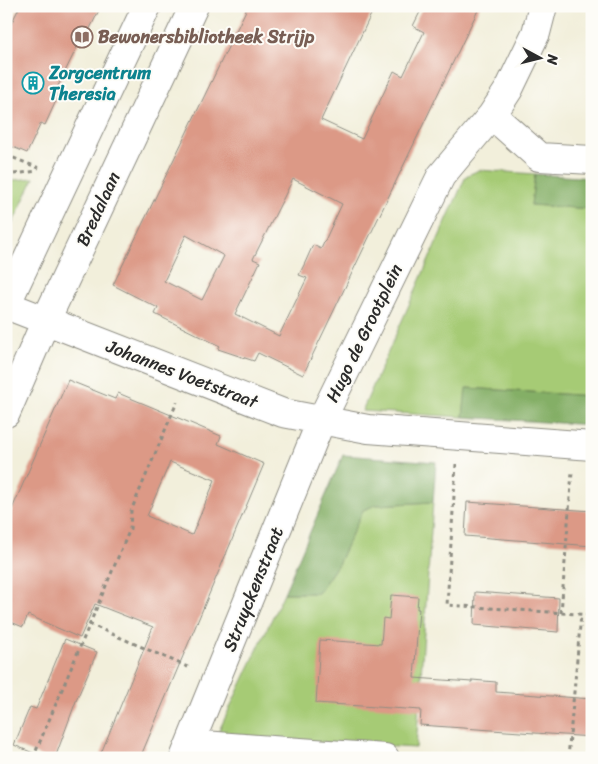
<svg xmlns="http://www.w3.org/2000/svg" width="598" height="764" font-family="Sriracha,sans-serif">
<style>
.green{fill:#a6cb75;stroke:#687b50}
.forest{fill:#84af66;stroke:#586d48}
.building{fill:#dc9986;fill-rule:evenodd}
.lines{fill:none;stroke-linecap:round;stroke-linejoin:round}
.minor-casing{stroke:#8e8d83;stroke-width:30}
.path{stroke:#8e8d83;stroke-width:3;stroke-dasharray:4 4;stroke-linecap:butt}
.minor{stroke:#fff;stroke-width:28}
.labels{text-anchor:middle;stroke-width:4;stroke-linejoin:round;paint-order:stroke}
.education-label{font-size:18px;font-weight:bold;fill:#785e54;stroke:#fdfcf7;text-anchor:start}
.culture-label{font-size:18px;font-weight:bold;fill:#0d838f;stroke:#fdfcf7;text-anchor:start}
.street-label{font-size:18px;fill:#2b2b2b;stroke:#fdfcf7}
</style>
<rect width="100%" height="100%" fill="#fdfcf7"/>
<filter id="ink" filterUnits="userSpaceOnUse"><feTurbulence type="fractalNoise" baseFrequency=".02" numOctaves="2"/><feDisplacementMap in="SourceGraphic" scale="10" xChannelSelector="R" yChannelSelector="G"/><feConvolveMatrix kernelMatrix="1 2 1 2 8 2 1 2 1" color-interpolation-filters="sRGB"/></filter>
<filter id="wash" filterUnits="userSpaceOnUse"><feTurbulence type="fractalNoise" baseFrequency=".0096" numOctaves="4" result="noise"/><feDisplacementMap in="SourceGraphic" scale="20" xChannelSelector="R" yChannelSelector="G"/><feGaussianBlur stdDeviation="1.12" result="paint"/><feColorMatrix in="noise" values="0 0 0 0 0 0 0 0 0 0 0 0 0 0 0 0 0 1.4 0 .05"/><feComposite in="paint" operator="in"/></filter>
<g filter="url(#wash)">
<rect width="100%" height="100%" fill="#f2efdb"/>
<path class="green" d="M479,170L535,174L531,205L592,209V396L467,388L463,417L362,411L466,176Z
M34,178L8,233L6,234V181Z
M433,502L416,748L216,737L284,593H318L338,564L363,510L376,505Z"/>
<path class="forest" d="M535,174L592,178V209L531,205Z
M466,388L592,396V425L463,417Z
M343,455L436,462L433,502L376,505L363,510L338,564L318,593H284Z"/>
<g id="blocks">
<path class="building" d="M20,6H101L83,43L80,41L56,90L60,92L45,125L41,123L27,153L6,144V34Z
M248,6H375L321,120L362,139L394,71L403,76L424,32L413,26L423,6H480L303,375L258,353L254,361L218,349L220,346L155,314L158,308L113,285ZM293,179L342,204L321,249L313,245L304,265L299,275L307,278L279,336L235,314L260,262L253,259ZM186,235L224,256L202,300L164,281Z
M68,380L115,399L118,393L188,422L221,436L218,444L264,464L140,758H99L153,627L95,604L80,638L28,615L23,627L6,620V523ZM170,462L215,480L192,535L147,516Z
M467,502L592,511V546L465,536Z
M475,592L559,598L558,632L474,625Z
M391,595L418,597L417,609H419L414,678L472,682V680L496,682V692L592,699V737L420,725L421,710L316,703L320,640L381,644L383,618L389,619Z
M65,639L97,652L76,701L55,758H45L14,745L30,707L36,709Z"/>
</g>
</g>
<g filter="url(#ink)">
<use href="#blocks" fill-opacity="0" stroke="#8e8d83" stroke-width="1"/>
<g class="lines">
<g class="minor-casing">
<path id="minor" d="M492,115L539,157L592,160
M6,305L283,413L368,429L592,446
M6,305L147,6
M6,413L46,320L194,6
M190,744L385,758
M184,758L321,421L441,176L492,115L509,89L536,33L543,6"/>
</g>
<path class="path" d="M6,155L39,168
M6,175L37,171
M456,464L447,605L592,615
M561,613L572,472
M89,624L190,668
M33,758L130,529L131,511L177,402
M568,758L581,615"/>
<use href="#minor" class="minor"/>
</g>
</g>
<defs>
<g id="library-ring" transform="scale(1.125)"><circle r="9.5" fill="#fdfcf7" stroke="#8d6e63" stroke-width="1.5"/><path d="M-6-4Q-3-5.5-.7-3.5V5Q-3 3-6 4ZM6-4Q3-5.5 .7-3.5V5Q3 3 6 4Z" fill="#8d6e63"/></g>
<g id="building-ring" transform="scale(1.125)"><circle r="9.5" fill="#fdfcf7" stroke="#0f9aa8" stroke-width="1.5"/><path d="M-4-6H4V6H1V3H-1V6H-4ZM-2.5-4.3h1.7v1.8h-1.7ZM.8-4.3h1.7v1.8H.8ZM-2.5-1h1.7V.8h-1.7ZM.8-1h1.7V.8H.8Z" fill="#0f9aa8"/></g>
</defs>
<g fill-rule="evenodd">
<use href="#library-ring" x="82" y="37"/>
<use href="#building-ring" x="33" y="83"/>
</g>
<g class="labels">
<g class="education-label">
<text x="98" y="43">Bewonersbibliotheek Strijp</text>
</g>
<g class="culture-label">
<text x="49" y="79">Zorgcentrum<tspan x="49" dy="21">Theresia</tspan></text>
</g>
<g class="street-label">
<text transform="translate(98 209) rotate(-65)" y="6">Bredalaan</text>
<text transform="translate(364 333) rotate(-64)" y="6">Hugo de Grootplein</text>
<text transform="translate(182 374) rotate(21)" y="6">Johannes Voetstraat</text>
<text transform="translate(253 589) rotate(-68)" y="6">Struyckenstraat</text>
</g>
</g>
<rect width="598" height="764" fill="none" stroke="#fdfcf7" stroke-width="25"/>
<g transform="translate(540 58) rotate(97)" stroke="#fdfcf7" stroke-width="4" paint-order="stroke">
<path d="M0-4L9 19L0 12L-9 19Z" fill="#2b2b2b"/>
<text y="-8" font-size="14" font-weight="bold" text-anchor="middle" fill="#2b2b2b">N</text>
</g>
</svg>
